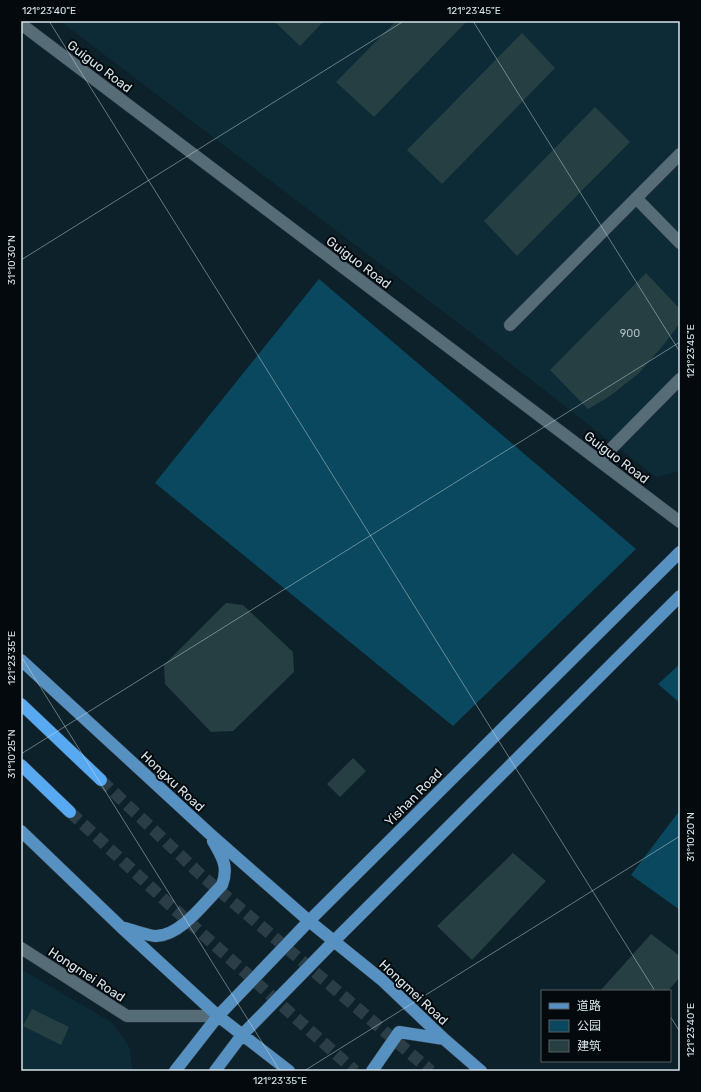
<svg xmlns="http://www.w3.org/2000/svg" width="701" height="1092" font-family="Rubik,'Noto Sans SC',sans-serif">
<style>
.built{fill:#0d2b37}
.green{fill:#0a485f}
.building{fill:#263f43}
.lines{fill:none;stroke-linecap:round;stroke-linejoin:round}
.highway-tunnel{stroke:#2b3e47;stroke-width:12;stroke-dasharray:12 6;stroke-linecap:butt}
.minor-casing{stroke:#2f3a42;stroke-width:13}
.major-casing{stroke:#2f3a42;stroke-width:13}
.highway-casing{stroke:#2f3a42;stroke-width:13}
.minor{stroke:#566c77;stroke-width:12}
.major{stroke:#5791c1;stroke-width:12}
.highway{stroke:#57a9f2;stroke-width:12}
.ticks{fill:none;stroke:#d7e4ea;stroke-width:1;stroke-opacity:0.45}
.labels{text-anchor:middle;stroke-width:4;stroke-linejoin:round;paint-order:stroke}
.number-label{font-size:11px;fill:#abbbc0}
.street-label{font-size:13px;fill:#d7e4ea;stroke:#03090d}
.neatline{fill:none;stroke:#d7e4ea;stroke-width:1.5}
.ticks-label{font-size:10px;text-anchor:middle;fill:#d7e4ea}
</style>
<rect width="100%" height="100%" fill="#0d212a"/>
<path class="built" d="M60,21H680V471L656,477L466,329Z
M21,969L111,1022L122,1036L130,1049L132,1068L131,1071H21Z"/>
<path class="green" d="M319,279L636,549L453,726L155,483Z
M680,664V703L658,684Z
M680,810V910L631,875Z"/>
<path class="building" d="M274,21H324L300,46Z
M396,21H467L374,117L336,82Z
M522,33L555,68L442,184L407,150Z
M595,107L630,142L517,256L484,221Z
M646,273L680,309V323L665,343L639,373L610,396L588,409L550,370Z
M226,603L243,605L293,652L294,672L233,731L211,732L165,684L164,665Z
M353,758L366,771L340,797L327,784Z
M513,853L546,881L472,960L437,926Z
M651,934L680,956V977L668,991H600Z
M32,1009L69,1027L61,1045L23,1026Z"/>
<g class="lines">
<path class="highway-tunnel" d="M101,780L201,875L431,1071
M70,812L170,905L355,1071"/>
<g class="minor-casing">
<path id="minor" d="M21,24L680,522
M636,198L680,243
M510,325L680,154
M599,461L680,379
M21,948L127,1016H218"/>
</g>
<g class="major-casing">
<path id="major" d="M21,660L210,834L309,921L382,980L444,1039L481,1071
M21,831L121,927L218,1016L289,1071
M124,928C134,930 145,935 155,936C180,937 205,902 222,885C229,866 222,857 213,841
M175,1071L218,1016L309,921L680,552
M215,1071L242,1035L334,941L680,596
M372,1071L399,1032L444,1039"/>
</g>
<g class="highway-casing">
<path id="highway" d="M21,704L101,780
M21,765L70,812"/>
</g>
<use href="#minor" class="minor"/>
<use href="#major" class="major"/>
<use href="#highway" class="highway"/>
</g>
<path class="ticks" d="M49,21L655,991M473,21L680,352M21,260L404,21M21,656L280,1071M21,754L680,342M670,1016L680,1032M304,1071L680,836"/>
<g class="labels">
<g class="number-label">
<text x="630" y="337">900</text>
</g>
<g class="street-label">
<text transform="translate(100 66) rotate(37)" y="5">Guiguo Road</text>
<text transform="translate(359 262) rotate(37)" y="5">Guiguo Road</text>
<text transform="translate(617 457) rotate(37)" y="5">Guiguo Road</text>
<text transform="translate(173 781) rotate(43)" y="5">Hongxu Road</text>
<text transform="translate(413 797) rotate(-45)" y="5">Yishan Road</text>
<text transform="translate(87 974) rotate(33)" y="5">Hongmei Road</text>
<text transform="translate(414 992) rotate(43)" y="5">Hongmei Road</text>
</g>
</g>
<rect width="701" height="1092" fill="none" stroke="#03090d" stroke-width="44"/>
<rect x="541" y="990" width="130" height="72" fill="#03090d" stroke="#586165"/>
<rect x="549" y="1003" width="20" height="6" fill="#5791c1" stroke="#586165"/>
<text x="577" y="1010" font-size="12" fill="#d7e4ea">道路</text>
<rect x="549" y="1020" width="20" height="12" fill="#0a485f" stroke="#586165"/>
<text x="577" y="1030" font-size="12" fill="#d7e4ea">公园</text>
<rect x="549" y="1040" width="20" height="12" fill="#263f43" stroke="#586165"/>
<text x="577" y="1050" font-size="12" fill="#d7e4ea">建筑</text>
<rect x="22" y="22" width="657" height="1048" class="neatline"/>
<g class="ticks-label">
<text x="49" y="14">121°23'40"E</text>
<text x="474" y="14">121°23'45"E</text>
<text transform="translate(11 260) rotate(-90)" y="4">31°10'30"N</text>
<text transform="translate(690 351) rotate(-90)" y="4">121°23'45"E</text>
<text transform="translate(11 658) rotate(-90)" y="4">121°23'35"E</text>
<text transform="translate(11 754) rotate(-90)" y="4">31°10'25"N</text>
<text transform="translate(690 837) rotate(-90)" y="4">31°10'20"N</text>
<text transform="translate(690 1030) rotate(-90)" y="4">121°23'40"E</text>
<text x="280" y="1084">121°23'35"E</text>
</g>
</svg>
